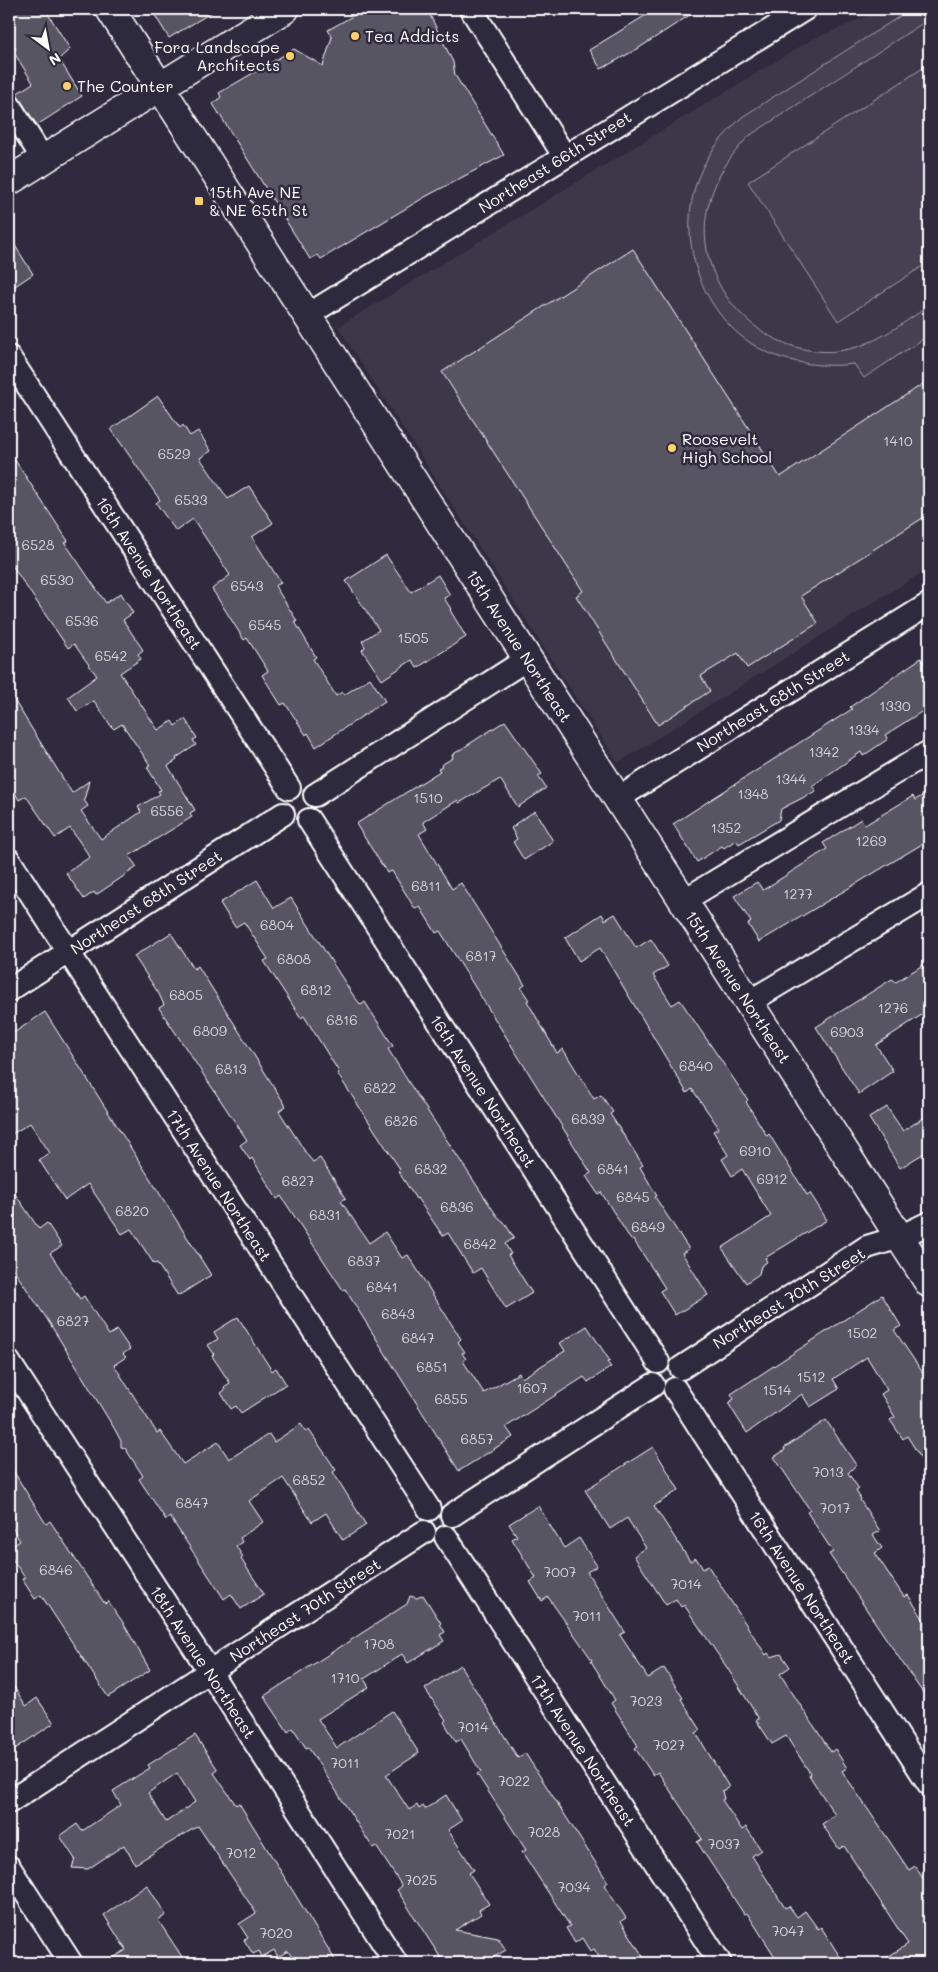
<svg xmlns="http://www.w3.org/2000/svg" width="938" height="1972" font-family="Mali,sans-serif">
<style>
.built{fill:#3c3749}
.green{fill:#464152;stroke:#a2a0a8}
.building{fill:#595564;stroke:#fff;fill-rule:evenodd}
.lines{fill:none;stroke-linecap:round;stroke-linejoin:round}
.minor-casing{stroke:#fff;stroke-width:26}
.major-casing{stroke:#fff;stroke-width:31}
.minor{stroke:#2f2a3d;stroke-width:22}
.major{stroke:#2f2a3d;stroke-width:28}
.poi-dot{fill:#ffd166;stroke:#2f2a3d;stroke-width:2}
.labels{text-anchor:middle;stroke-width:5;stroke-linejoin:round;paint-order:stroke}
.number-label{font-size:14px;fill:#d6d4d8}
.poi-label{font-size:16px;fill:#fff;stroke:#2f2a3d;text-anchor:start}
.street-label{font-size:16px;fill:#fff;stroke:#2f2a3d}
</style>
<rect width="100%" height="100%" fill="#2f2a3d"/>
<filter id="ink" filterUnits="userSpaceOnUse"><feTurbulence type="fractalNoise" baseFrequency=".02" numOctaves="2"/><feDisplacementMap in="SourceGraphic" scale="10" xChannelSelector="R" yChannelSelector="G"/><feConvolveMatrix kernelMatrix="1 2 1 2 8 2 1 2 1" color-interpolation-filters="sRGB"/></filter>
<g filter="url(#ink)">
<path class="built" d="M884,9H929V568L618,763L338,327L811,40Z"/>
<path class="green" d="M911,9H929V19L749,136C729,157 715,178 708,207C690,283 762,359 838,351C873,347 901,324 929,306V335L864,378L854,364C828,367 804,365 779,357C701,331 667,230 706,161C715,144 729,130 742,117Z
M929,64V262L838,321L748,182Z"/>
<path class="building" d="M9,9H45L70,49L59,59L82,96L37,125L16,94L33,83L13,51L16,49L9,37Z
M151,9H217L169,38Z
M365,9H427L453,62L455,75L504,155L425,197L321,259L318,255L310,259L213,104L221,97L219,93L294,49L323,66L332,37L328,30Z
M656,9H699L639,48L601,69L589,50Z
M9,236L33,274L9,290Z
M633,249L780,477L929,380V514L801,596L818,623L747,668L738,653L701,676L710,691L658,725L576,596L583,591L442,372Z
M158,396L180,428L183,425L190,436L198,431L211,451L200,458L228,499L249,486L273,523L252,537L281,583L275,586L297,621L295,622L316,657L313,659L336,696L342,692L344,695L370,678L385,701L316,747L308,733L306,735L285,703L281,705L262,675L268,671L247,638L244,640L212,589L230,575L193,519L176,531L156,503L160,500L111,429Z
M9,451L68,541L65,543L106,603L121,593L133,613L123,620L143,650L138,654L141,659L120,673L158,730L172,721L175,726L185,719L197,738L193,740L196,745L176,758L177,760L168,766L195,810L190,813L192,817L129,856L137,867L96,895L94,892L84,899L66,873L90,857L70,828L55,838L26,796L19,800L9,783V692L72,793L89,781L84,800L88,806L81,811L101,839L141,812L138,807L160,794L158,791L161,790L147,767L150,765L122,724L114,729L111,726L94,701L77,711L68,697L97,676L74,644L68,648L9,561Z
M386,555L411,592L438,575L450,595L444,598L451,609L450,610L466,637L417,668L412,660L382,680L362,650L365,647L362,641L379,630L346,581Z
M921,658L929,671V707L885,735L888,739L863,756L861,752L812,786L816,791L781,809L779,820L739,844L736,840L724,848L722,846L697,862L673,824L852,709L850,707Z
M505,721L542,774L538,776L546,788L518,807L500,779L459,803L458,800L423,822L427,829L419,834L452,889L461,883L525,985L521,988L529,1000L527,1001L557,1053L563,1049L594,1099L601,1095L613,1112L610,1114L643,1165L640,1167L657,1196L655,1197L689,1249L682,1253L708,1295L675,1315L660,1291L665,1288L633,1239L631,1240L601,1192L598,1194L586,1176L591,1173L440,931L436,933L420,907L415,909L392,871L387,873L356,824L440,771L438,769L442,767L441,765L453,758L452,755Z
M929,792V840L759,942L748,924L751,922L734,896L757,882L763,890L827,849L823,843L861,819L865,825L913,796L915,800Z
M535,811L553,841L524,860L513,842L517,839L511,828L516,825L515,824Z
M257,880L274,908L291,898L353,995L361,1005L365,1002L393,1046L388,1049L411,1086L497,1216L504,1222L514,1238L505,1244L511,1254L508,1255L532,1293L506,1309L481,1268L473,1273L448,1233L443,1236L417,1198L416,1199L398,1171L400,1169L337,1073L339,1072L304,1016L301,1018L264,961L268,959L244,922L235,927L220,903Z
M602,914L605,920L615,914L636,948L651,939L668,966L653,975L672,1005L680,1000L748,1100L746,1102L767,1136L769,1134L807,1195L810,1193L827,1220L765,1258L767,1262L761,1266L759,1274L746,1283L722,1248L771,1216L742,1169L732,1176L722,1159L728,1155L713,1131L719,1128L692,1089L687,1093L600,948L579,961L565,938Z
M171,933L194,969L198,966L286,1106L279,1111L308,1156L313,1162L320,1158L346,1198L341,1201L369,1243L385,1232L402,1258L408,1255L461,1339L458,1342L465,1352L462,1353L466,1359L463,1361L484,1393L519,1373L522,1378L565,1351L560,1343L587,1326L610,1361L607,1362L611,1367L588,1382L584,1377L506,1427L513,1437L459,1471L345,1289L343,1290L281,1196L277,1199L252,1158L250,1160L240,1145L247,1140L159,1008L164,1005L159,994L134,956Z
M929,961V1010L876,1045L893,1071L859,1094L816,1027L892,979L896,982Z
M45,1012L211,1275L178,1296L157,1263L154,1264L131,1229L122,1234L88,1184L65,1200L39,1160L50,1153L30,1123L9,1136V1036Z
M887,1107L903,1131L929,1114V1150L900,1168L869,1118Z
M9,1185L39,1229L47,1223L62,1246L50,1253L80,1299L84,1296L109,1335L117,1330L130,1349L123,1354L126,1357L114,1365L157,1433L160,1431L183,1464L218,1442L229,1459L269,1434L274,1442L301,1424L306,1432L309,1430L336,1470L333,1472L366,1525L343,1540L326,1513L312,1522L283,1478L249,1501L263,1522L240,1538L242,1542L236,1546L243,1557L241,1559L264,1594L241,1609L231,1594L224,1599L170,1517L166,1520L139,1479L143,1476L125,1448L121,1447V1441L114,1428L47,1319L9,1263Z
M882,1295L901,1326L894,1330L929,1382V1471L907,1436L903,1439L890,1420L895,1417L881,1394L887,1390L867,1357L833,1379L839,1389L810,1407L802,1394L747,1433L728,1403L734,1399L731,1394Z
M238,1317L272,1371L276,1368L286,1384L241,1413L236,1406L231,1409L221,1393L225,1390L224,1387L230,1383L212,1356L214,1354L208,1345L218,1339L214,1332Z
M826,1420L856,1465L848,1473L859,1489L856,1491L861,1499L860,1500L880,1531L873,1535L882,1548L875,1553L904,1597L908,1595L929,1628V1702L829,1554L833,1552L807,1512L810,1510L774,1457L785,1450L784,1448Z
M653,1447L679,1490L654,1506L690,1561L696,1558L703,1569L708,1566L766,1655L768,1653L771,1657L781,1654L790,1667L780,1674L831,1752L835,1749L847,1768L842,1771L909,1870L915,1866L929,1888V1963H878L908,1944L844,1846L839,1849L822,1824L835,1815L809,1775L810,1773L786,1736L772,1744L756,1720L759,1719L728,1669L684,1605L681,1607L676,1599L666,1605L634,1556L646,1548L627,1518L610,1529L585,1490Z
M9,1464L46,1524L50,1521L105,1604L108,1601L122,1621L150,1670L108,1697L41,1595L35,1599L22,1579L25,1578L9,1554V1548L20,1541L9,1522Z
M538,1506L564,1548L579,1538L597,1566L587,1572L625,1632L620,1635L648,1678L664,1668L683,1698L681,1699L701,1730L696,1733L729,1787L722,1791L724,1799L722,1800L742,1830L746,1827L761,1850L752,1856L785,1908L789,1906L797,1917L805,1911L818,1929L821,1927L844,1963H779L747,1913L744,1914L697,1842L702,1839L658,1772L653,1775L635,1748L638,1746L611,1703L615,1700L591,1661L592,1660L548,1597L542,1601L530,1582L536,1578L512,1539L517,1536L509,1524Z
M423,1595L441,1623L440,1624L445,1632L440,1635L444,1641L408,1663L402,1654L364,1679L369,1687L318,1719L337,1748L392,1711L419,1753L386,1775L409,1810L417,1805L419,1809L423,1806L425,1809L446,1795L462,1821L448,1830L474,1870L469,1873L489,1904L479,1910L481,1914L455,1930L498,1938L506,1950L484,1963H444L397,1890L402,1886L376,1846L373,1848L360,1828L308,1747L306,1748L293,1728L288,1732L264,1696L407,1604L410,1596L417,1598Z
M460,1665L518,1758L525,1753L608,1882L604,1885L626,1918L621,1921L647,1963H603L594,1949L590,1951L582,1938L575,1943L566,1928L570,1926L522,1852L526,1850L477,1774L481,1772L461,1739L456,1742L444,1722L446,1720L425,1689Z
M9,1679L26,1706L37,1698L54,1723L9,1753Z
M195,1735L218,1770L214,1773L236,1805L239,1803L337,1963H296L288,1951L278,1957L274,1950L262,1957L259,1951L253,1954L244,1940L248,1938L239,1924L256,1913L198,1826L135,1864L124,1845L88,1869L72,1868L75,1859L60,1836L77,1824L82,1831L121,1805L113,1791L150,1768L148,1765ZM177,1773L195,1802L166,1822L148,1793Z
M147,1885L166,1915L158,1920L186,1963H105L126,1950L104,1915Z"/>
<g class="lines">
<g class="minor-casing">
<path id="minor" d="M471,9L565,157
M9,105L43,159
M306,316L805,9
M9,357L289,788
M315,795L527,659
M617,799L929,604
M309,820L658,1362
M9,860L429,1509
M683,901L929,752
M9,990L283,814
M749,1002L929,894
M9,1362L210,1672L396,1963
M681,1368L867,1247L900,1237L929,1223
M675,1389L929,1784
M452,1515L653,1385
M446,1537L720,1963
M9,1802L424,1532
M9,1867L71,1963"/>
</g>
<g class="major-casing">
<path id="major" d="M110,9L929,1283
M9,181L285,9"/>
</g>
<use href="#minor" class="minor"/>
<use href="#major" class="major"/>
</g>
</g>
<g class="poi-dot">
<circle cx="355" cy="36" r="5"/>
<circle cx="290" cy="56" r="5"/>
<circle cx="67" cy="86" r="5"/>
<rect x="194" y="196" width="10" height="10" rx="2.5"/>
<circle cx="672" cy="448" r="5"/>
</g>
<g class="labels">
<g class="number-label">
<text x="898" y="446">1410</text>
<text x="174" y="459">6529</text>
<text x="191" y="505">6533</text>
<text x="38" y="550">6528</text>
<text x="57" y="585">6530</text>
<text x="247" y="591">6543</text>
<text x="82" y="626">6536</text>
<text x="265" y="630">6545</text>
<text x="413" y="643">1505</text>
<text x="111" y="661">6542</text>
<text x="895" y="711">1330</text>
<text x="864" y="735">1334</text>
<text x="824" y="757">1342</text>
<text x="791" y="784">1344</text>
<text x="753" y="799">1348</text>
<text x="428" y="803">1510</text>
<text x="167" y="816">6556</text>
<text x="726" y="833">1352</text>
<text x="871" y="846">1269</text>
<text x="426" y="891">6811</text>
<text x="798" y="899">1277</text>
<text x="277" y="930">6804</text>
<text x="481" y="961">6817</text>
<text x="294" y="964">6808</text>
<text x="316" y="995">6812</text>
<text x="186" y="1000">6805</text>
<text x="893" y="1013">1276</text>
<text x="342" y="1025">6816</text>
<text x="210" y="1036">6809</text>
<text x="847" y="1037">6903</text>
<text x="696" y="1071">6840</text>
<text x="231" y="1074">6813</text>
<text x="380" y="1093">6822</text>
<text x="588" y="1124">6839</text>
<text x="401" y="1126">6826</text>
<text x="755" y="1156">6910</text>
<text x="431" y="1174">6832</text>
<text x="613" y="1174">6841</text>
<text x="772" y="1184">6912</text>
<text x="298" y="1186">6827</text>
<text x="633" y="1202">6845</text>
<text x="457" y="1212">6836</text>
<text x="132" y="1216">6820</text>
<text x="325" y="1220">6831</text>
<text x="648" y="1232">6849</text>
<text x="480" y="1249">6842</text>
<text x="364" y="1266">6837</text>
<text x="382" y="1292">6841</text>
<text x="398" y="1319">6843</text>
<text x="73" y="1326">6827</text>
<text x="862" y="1338">1502</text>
<text x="418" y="1343">6847</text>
<text x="432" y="1372">6851</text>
<text x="811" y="1382">1512</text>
<text x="532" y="1393">1607</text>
<text x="777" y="1395">1514</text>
<text x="451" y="1404">6855</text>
<text x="477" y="1444">6857</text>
<text x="828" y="1477">7013</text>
<text x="309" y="1485">6852</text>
<text x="192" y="1508">6847</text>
<text x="835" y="1513">7017</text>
<text x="56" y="1575">6846</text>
<text x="560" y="1577">7007</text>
<text x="686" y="1589">7014</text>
<text x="587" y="1621">7011</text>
<text x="379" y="1649">1708</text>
<text x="345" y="1683">1710</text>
<text x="646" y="1706">7023</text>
<text x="473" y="1732">7014</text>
<text x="669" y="1750">7027</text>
<text x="345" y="1768">7011</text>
<text x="514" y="1786">7022</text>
<text x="544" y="1837">7028</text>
<text x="400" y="1839">7021</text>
<text x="724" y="1849">7037</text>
<text x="241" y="1858">7012</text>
<text x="421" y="1885">7025</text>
<text x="574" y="1892">7034</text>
<text x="788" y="1936">7047</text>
<text x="276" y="1938">7020</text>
</g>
<g class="poi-label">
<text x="365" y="42">Tea Addicts</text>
<text x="280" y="53" text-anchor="end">Fora Landscape<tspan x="280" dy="18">Architects</tspan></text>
<text x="77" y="92">The Counter</text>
<text x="209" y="198">15th Ave NE<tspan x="209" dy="18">&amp; NE 65th St</tspan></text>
<text x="682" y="445">Roosevelt<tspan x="682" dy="18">High School</tspan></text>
</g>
<g class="street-label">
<text transform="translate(555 162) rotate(-32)" y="6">Northeast 66th Street</text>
<text transform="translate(149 573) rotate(57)" y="6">16th Avenue Northeast</text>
<text transform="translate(519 646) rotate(57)" y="6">15th Avenue Northeast</text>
<text transform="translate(773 701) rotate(-32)" y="6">Northeast 68th Street</text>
<text transform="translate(146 902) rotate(-33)" y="6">Northeast 68th Street</text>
<text transform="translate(738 987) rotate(57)" y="6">15th Avenue Northeast</text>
<text transform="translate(483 1091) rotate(57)" y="6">16th Avenue Northeast</text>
<text transform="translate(219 1185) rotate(57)" y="6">17th Avenue Northeast</text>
<text transform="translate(789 1298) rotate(-32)" y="6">Northeast 70th Street</text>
<text transform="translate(802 1587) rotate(57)" y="6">16th Avenue Northeast</text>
<text transform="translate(305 1610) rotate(-33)" y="6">Northeast 70th Street</text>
<text transform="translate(203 1662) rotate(57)" y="6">18th Avenue Northeast</text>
<text transform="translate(583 1750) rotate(57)" y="6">17th Avenue Northeast</text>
</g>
</g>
<rect width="938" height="1972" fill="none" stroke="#2f2a3d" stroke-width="30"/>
<rect x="15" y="15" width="908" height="1942" fill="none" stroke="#fff" stroke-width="2" filter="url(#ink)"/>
<g transform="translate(48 48) rotate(148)" stroke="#2f2a3d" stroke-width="4" paint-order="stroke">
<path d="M0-4L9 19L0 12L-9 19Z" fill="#ffffff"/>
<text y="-8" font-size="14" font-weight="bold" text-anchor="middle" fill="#ffffff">N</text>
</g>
</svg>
